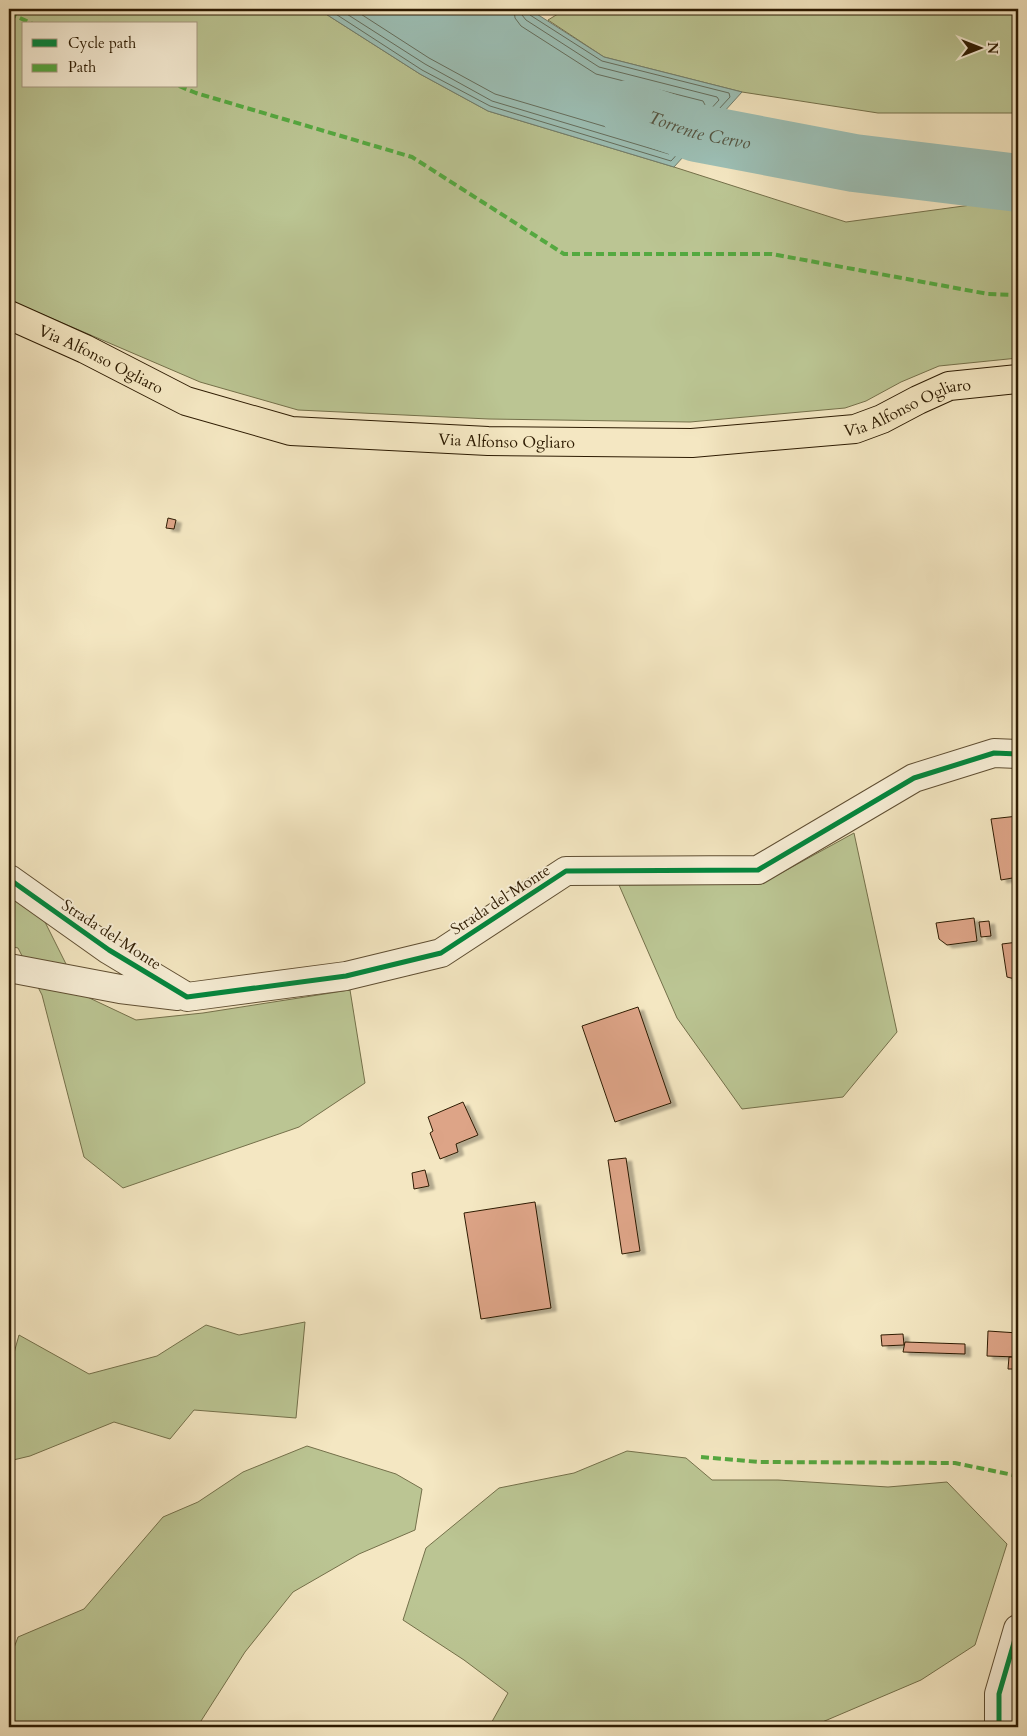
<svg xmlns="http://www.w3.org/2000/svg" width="1027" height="1736" font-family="Cardo,serif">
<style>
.green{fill:#bbc593;stroke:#74704a;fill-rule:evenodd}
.water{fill:#9cbfb5;stroke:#707d6d}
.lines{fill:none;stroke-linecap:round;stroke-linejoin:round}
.shore{stroke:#646d5c;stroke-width:1}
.river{stroke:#9cbfb5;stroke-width:58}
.building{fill:#dda487;stroke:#2d1b02;filter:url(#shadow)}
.minor-casing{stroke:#5f4e32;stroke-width:30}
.major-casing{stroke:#2d1b02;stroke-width:30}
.minor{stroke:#f8efd7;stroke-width:28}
.major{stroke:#f4e7c2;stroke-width:28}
.quiet{stroke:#54a940;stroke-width:4;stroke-dasharray:8 4;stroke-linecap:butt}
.cycleway-casing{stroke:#f8efd7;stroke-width:8}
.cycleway{stroke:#00873e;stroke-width:5}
.labels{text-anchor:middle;stroke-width:4;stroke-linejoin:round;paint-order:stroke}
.street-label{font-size:16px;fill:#2d1b02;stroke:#f8efd7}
.water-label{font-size:18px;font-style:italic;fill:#545441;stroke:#f8efd7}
</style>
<defs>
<filter id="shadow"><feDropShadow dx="5.5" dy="3" stdDeviation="1" flood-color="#0004"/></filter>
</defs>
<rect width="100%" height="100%" fill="#f4e7c2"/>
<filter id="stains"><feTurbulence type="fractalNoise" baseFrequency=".004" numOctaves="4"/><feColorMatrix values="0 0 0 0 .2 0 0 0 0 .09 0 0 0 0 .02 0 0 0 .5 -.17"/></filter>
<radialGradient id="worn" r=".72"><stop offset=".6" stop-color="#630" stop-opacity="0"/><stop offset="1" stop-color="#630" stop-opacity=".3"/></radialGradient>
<path class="green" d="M9,9H318L420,74L488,111L674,167L846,222L971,205L1018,210V358L939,366L901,382L866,401L845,408L690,422L489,419L298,410L200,382L9,300ZM24,24H196V86H24Z
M566,9H1018V113H878L742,92L604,57L548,20Z
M854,833L897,1032L843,1097L742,1109L677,1018L619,885L761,884Z
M9,896L43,918L81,994L136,1020L203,1013L350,990L365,1083L299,1127L123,1188L84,1157L42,995L18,948L9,946Z
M305,1322L296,1418L194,1410L170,1439L114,1422L30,1456L9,1461V1371L19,1335L89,1374L157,1356L206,1325L239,1335Z
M307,1446L396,1474L422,1489L415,1530L359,1554L293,1592L245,1652L201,1721L199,1727H9V1661L18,1637L84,1609L163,1517L198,1502L243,1472Z
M627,1451L686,1458L712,1480H778L888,1487L947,1482L1007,1544L975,1645L921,1680L820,1723L814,1727H489L508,1693L464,1660L403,1620L426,1548L499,1488L574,1473Z"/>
<path class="water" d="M318,9H529L604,57L742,92L674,167L488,111L420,74Z"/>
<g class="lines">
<path class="shore" d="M328,9L422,70L490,106L671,161L730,97L729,93L602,61L530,15L528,9
M339,9L425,64L492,101L669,154L719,100L717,97L599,67L526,20L522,15L521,9
M353,9L429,58L495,94L667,145L669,144L705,105L703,101L596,74L521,26L515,18L514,9"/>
<path class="river" id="s1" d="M628,109L697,133L854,163L1018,183"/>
</g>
<path class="building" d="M168,518L176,520L174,529L166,528Z
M1018,816V877L1001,880L991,819Z
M974,918L977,941L947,945L939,939L936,923Z
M989,921L991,936L981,937L979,922Z
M1018,942V992H1017L1015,979L1007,977L1002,944Z
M638,1007L671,1103L615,1122L582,1026Z
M463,1102L478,1135L456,1144L458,1152L440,1159L430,1133L433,1131L428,1117Z
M626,1158L640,1251L622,1254L608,1160Z
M425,1170L429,1186L414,1189L412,1173Z
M535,1202L551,1308L481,1319L464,1213Z
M988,1331L1018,1333V1357L987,1356Z
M903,1334L904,1345L882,1346L881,1335Z
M905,1342L965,1344V1354L903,1352Z
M1009,1357H1018V1384H1017V1369H1008Z"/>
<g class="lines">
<g class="minor-casing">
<path id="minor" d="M9,879L109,950L187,997L346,976L441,953L566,871L758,870L914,778L994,753L1018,754
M9,968L120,989L178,996
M999,1727V1694L1018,1629"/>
</g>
<g class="major-casing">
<g id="major">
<path id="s2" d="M9,315L85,349L186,401L291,431L488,441L692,443L855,429L882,419L918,400L949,386L1018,379"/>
</g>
</g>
<use href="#minor" class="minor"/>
<use href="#major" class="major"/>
<path class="quiet" d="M9,13L33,24
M179,86L196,93L412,157L564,254H772L988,294L1018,295
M701,1457L759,1462L955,1463L1018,1476"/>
<g class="cycleway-casing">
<path id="cycleway" d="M9,879L109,950L187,997L346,976L441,953L566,871L758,870L914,778L994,753L1018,754
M999,1727V1694L1018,1629"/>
</g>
<use href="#cycleway" class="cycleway"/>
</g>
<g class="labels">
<g class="street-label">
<text dy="6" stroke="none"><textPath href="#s2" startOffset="102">Via Alfonso Ogliaro</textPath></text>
<text dy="6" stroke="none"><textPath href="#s2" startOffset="928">Via Alfonso Ogliaro</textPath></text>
<text dy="6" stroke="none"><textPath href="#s2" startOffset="522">Via Alfonso Ogliaro</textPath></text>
<text transform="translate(500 899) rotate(-33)" y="6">Strada del Monte</text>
<text transform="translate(112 934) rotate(33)" y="6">Strada del Monte</text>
</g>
<g class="water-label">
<text dy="6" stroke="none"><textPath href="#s1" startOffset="75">Torrente Cervo</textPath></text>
</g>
</g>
<rect width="1027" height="1736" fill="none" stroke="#f4e7c2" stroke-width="30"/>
<rect x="10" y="10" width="1007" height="1716" fill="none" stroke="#2d1b02" stroke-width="2.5"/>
<rect x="15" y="15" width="997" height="1706" fill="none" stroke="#2d1b02"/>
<rect x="22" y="22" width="175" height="65" fill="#f8efd7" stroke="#a79a82"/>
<rect x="32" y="39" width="25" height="8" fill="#00873e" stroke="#a79a82"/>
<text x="68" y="48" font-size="15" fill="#2d1b02">Cycle path</text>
<rect x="32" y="64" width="25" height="8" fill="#54a940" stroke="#a79a82"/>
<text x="68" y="72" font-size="15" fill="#2d1b02">Path</text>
<g transform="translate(980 48) rotate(90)" stroke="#f8efd7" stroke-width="4" paint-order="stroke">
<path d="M0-4L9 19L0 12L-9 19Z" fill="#2d1b02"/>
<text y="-8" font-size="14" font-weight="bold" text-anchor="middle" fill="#2d1b02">N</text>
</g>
<rect width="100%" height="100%" filter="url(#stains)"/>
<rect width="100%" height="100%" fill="url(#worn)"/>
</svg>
